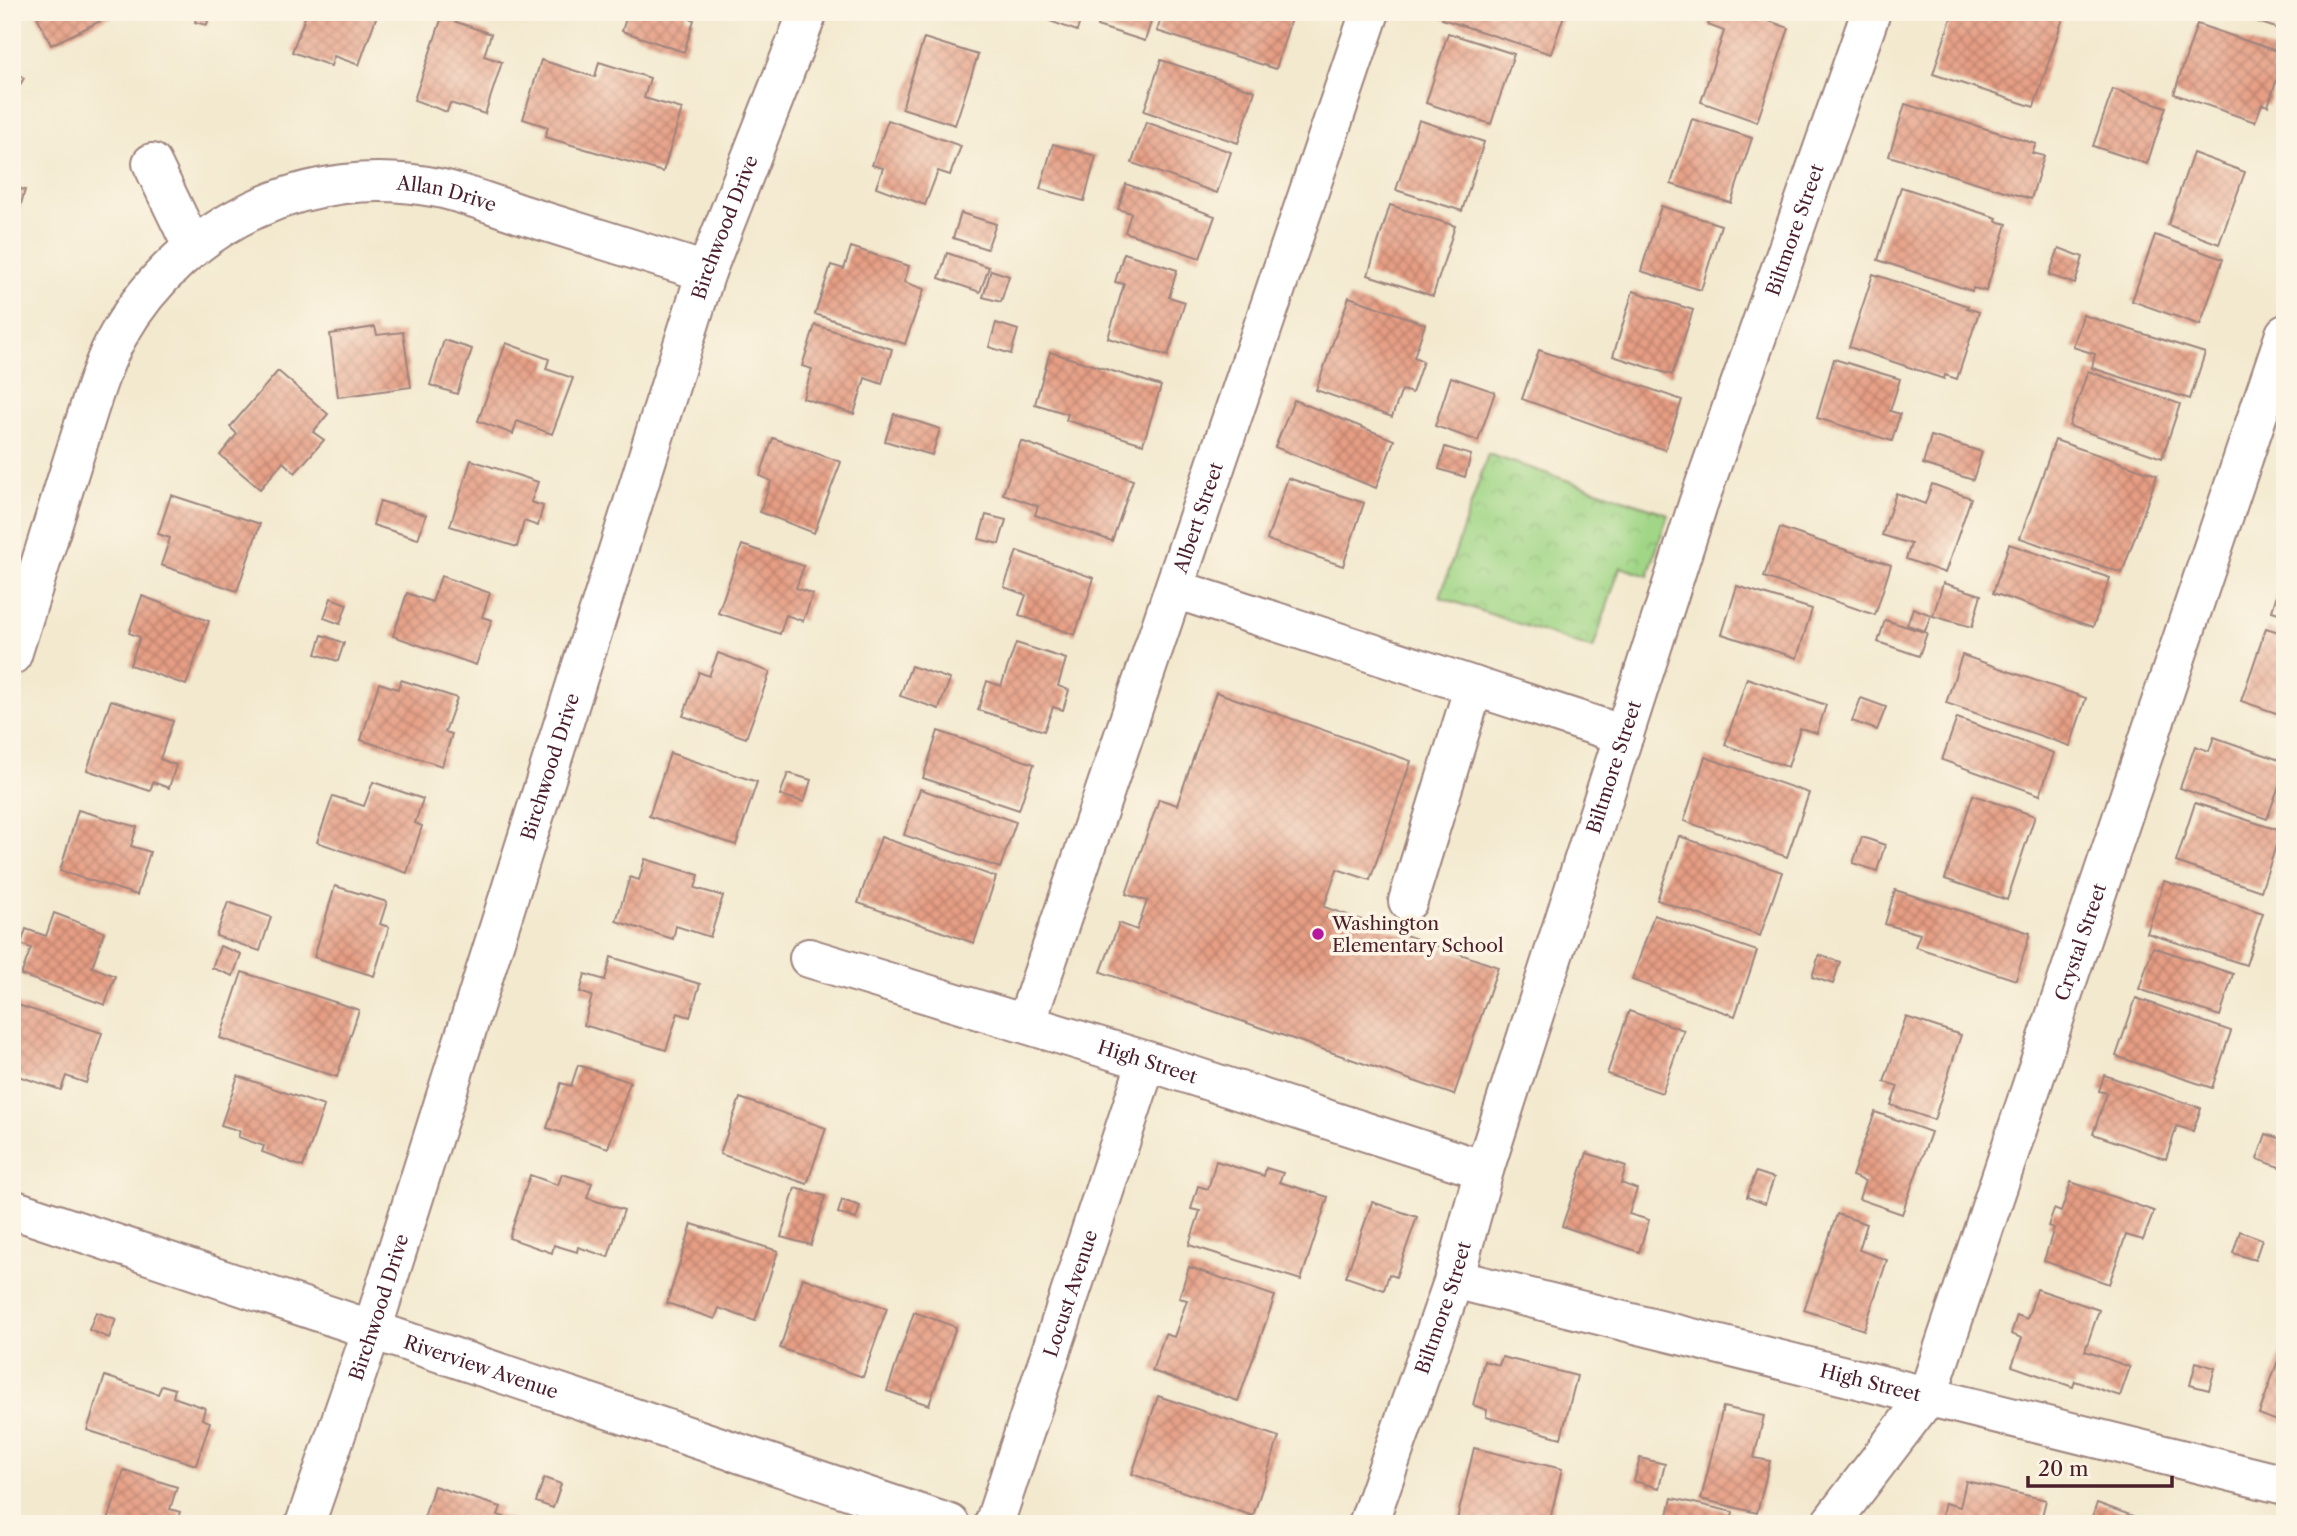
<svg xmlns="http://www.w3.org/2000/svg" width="2297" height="1536" font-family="'Libre Caslon Text',serif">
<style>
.park{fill:url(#park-crowns);stroke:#757a58;stroke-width:2}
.building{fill:url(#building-cross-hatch)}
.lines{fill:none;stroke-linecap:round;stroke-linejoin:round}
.minor-casing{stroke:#9e847d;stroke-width:42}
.minor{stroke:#fff;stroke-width:38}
.poi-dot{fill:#b5179e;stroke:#fcf5e5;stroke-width:2.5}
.labels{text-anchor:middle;stroke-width:7;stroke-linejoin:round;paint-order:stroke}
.street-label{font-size:19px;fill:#4a1f2b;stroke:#fcf5e5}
.poi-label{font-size:19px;fill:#4a1f2b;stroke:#fcf5e5;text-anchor:start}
</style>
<defs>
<pattern id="park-crowns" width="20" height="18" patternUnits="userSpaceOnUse" patternTransform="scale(1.75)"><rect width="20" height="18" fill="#a0d686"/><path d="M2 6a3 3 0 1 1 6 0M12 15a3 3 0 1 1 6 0" fill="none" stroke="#8bb774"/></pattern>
<pattern id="building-cross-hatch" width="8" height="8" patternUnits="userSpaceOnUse" patternTransform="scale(1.75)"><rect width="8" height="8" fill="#e69e84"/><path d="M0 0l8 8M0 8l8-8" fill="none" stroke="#bc806c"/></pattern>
</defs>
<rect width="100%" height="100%" fill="#fcf5e5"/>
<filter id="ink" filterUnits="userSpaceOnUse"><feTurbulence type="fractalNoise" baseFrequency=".0143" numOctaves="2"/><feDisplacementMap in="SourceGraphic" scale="14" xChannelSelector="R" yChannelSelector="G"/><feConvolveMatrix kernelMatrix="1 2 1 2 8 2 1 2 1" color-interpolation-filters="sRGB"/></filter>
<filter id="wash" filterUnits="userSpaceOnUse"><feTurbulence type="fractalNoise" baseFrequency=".00686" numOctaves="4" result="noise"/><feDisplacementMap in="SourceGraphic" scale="28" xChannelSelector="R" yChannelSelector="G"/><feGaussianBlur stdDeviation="1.57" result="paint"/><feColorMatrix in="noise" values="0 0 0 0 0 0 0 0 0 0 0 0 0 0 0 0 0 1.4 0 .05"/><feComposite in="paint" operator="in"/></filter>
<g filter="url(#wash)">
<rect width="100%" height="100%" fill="#f3e9cf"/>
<path class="park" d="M1488,454L1668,514L1648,576L1620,567L1593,649L1440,597Z"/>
<g id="blocks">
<path class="building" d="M35,12H114L115,14L51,45Z
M198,12H210L207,25L195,22Z
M307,12H369L377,15L359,65L334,56L331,66L292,52Z
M628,12H687L685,17L694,20L684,52L622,31Z
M1050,12H1083L1077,31L1047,20Z
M1101,12H1154L1145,41L1097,26Z
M1163,12H1200L1214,17L1216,12H1293L1276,69L1157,31Z
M1444,12H1565L1551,54L1442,19Z
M1713,12H1743L1789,28L1757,122L1701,102L1724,31L1708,25Z
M1953,12H2065L2034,107L1933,74Z
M2231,12H2285V31L2231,13Z
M442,17L491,34L484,56L502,62L485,114L450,103L447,112L414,100Z
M2197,24L2285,54L2268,106L2262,104L2255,122L2174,94Z
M1448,33L1514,54L1491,124L1426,103Z
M924,38L978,55L955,125L902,108Z
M541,60L595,77L599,62L650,78L644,98L682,109L663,172L545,137L548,127L523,119Z
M1161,60L1255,91L1238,143L1144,111Z
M12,70L24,78L12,98Z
M2113,89L2166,107L2147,164L2093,146Z
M1905,104L2036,144L2032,153L2044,156L2031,199L1889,156Z
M1692,119L1752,138L1731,203L1671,184Z
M888,120L961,146L950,175L938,171L925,205L876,187L883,168L872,165Z
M1419,120L1484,142L1462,211L1396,190Z
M1146,122L1231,152L1217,193L1132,163Z
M1053,144L1096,156L1084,201L1040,189Z
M2193,153L2245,172L2219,244L2168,225Z
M1126,184L1215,216L1200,258L1125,232L1131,213L1118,209Z
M12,187L25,190L13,231H12Z
M1901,187L1997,218L1996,221L2007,224L1986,291L1973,288L1972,291L1878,260Z
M1390,205L1455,226L1433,296L1368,275Z
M1661,206L1721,225L1701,290L1641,271Z
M961,213L996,224L987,249L953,238Z
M2155,235L2223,259L2200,325L2132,301Z
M851,247L909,266L904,282L924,289L905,344L815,314L831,265L844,269Z
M2059,248L2083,257L2075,284L2049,275Z
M947,253L989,267L980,292L939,278Z
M1124,253L1177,270L1169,297L1185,302L1168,356L1108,338L1124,284L1115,282Z
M991,270L1009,276L1001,302L983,297Z
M1873,274L1968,306L1967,308L1979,312L1957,379L1945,375L1944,379L1849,347Z
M1633,291L1693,310L1672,375L1613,356Z
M1349,297L1425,324L1414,357L1423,361L1412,393L1402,390L1392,417L1316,390Z
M2083,315L2205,353L2190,399L2092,368L2095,354L2073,347Z
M996,323L1018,330L1011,354L989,347Z
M815,325L892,349L882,384L865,378L854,414L803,398L812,369L802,366Z
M375,327L377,335L403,332L411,387L338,397L330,334Z
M444,340L472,349L457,394L430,385Z
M506,343L549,359L546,369L573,378L552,434L517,421L513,434L478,421Z
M1539,350L1682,400L1665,450L1522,399Z
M1050,352L1161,386L1143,444L1066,420L1068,414L1035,404Z
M1834,359L1900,379L1890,411L1900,414L1892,441L1817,418Z
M278,371L328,414L313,432L324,440L295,473L283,462L260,489L220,455L237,434L230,427Z
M2088,371L2180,404L2162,458L2069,426Z
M1451,377L1495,392L1478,441L1435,426Z
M1294,400L1394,440L1376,488L1275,447Z
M894,414L940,429L932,455L885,441Z
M1931,436L1982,452L1973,480L1923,464Z
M773,438L841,462L814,533L760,512L771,481L760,476Z
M2055,440L2157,475L2122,573L2020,538Z
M1021,441L1133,480L1112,541L1035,515L1038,506L1003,494Z
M1445,447L1471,455L1465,477L1439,469Z
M471,460L538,482L531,502L543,506L538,526L524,521L517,547L450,526Z
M1288,478L1364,503L1343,566L1267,540Z
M1932,484L1971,498L1945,573L1906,559L1911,544L1882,535L1896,493L1925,504Z
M171,495L260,524L237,591L161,565L170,538L158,534Z
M380,501L426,515L418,539L373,525Z
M986,515L1006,520L999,544L979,539Z
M1780,528L1891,565L1875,615L1764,577Z
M2009,544L2110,578L2093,627L1993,593Z
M742,545L804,566L796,588L813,594L803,621L786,615L780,634L718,613Z
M1017,551L1094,578L1075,635L1019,615L1026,595L1004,587Z
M2285,568V615L2272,611Z
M441,576L490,593L482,617L492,620L476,665L393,636L407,593L432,602Z
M1943,583L1981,595L1972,627L1933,616Z
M1737,586L1812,609L1797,658L1722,634Z
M142,596L209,621L186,685L130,665L140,637L129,633Z
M331,598L347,604L340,624L324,618Z
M1913,608L1931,615L1925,631L1907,625Z
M1885,620L1927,633L1919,656L1878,642Z
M2266,628L2285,634V716L2241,701Z
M322,635L344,643L338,661L316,654Z
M1016,643L1066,659L1058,686L1069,690L1063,710L1053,707L1044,731L978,710L987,681L1001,686Z
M718,653L770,672L746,738L683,716L699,672L709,676Z
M1962,655L2086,698L2070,746L1946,703Z
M911,666L950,679L939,709L900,696Z
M1747,678L1826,705L1817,733L1800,728L1788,767L1725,745Z
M401,680L457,698L445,732L452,734L442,766L361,740L379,683L398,689Z
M1216,692L1411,761L1370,880L1337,869L1324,907L1498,967L1454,1095L1101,972L1119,923L1137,930L1147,901L1126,894L1159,799L1177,805Z
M1861,698L1886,707L1877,730L1852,721Z
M111,700L173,721L160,759L176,765L169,788L153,782L150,791L87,770Z
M1957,718L2054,753L2040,795L1942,760Z
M938,731L1034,764L1019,810L923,778Z
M2214,737L2285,762V769L2267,819L2180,788L2195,746L2209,751Z
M670,753L757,782L736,845L649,816Z
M1705,757L1809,793L1787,857L1684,821Z
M788,773L811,780L804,802L780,795Z
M373,782L423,799L415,823L422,826L407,873L317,842L333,796L364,806Z
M920,789L1016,822L1000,868L904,835Z
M1973,795L2035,816L2007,900L1945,879Z
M2195,803L2281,831L2261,891L2176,862Z
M78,810L137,827L131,846L150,852L137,895L60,871Z
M1679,836L1782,872L1760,936L1657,900Z
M881,837L996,877L974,943L858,903Z
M1862,837L1885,845L1877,871L1853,863Z
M645,859L699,875L695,888L723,896L710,937L676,926L673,939L616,921L630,877L639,880Z
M2164,881L2263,913L2246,965L2147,933Z
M335,886L387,902L380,924L389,927L374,976L314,957Z
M1895,890L2030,933L2016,980L1915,947L1920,934L1885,924Z
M228,902L271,917L260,951L216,936Z
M54,913L104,932L92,967L115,976L105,1005L21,975L31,948L21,944L26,929L46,936Z
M1654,915L1757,951L1735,1016L1632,980Z
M220,946L241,954L233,976L212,968Z
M2153,947L2233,974L2220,1016L2139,989Z
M1819,955L1840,962L1833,984L1812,977Z
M611,957L700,984L690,1017L678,1013L666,1050L584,1025L592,996L580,992L585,974L605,980Z
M242,972L359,1010L337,1077L220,1038Z
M2136,998L2231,1031L2212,1088L2116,1056Z
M12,1003L102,1033L86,1083L66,1076L61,1090L12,1074Z
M1629,1011L1684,1030L1662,1093L1607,1074Z
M1906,1017L1961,1035L1934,1120L1891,1105L1898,1086L1884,1082Z
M578,1065L630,1082L608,1148L547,1128L561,1083L571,1086Z
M2104,1075L2201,1108L2193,1131L2177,1126L2166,1159L2093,1134L2107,1093L2099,1091Z
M238,1076L324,1106L303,1167L262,1152L264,1146L238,1137L240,1131L221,1125Z
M740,1098L826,1128L807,1184L720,1154Z
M1875,1112L1931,1132L1902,1214L1859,1199L1865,1181L1852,1176Z
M2266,1134L2285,1140V1169L2257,1159Z
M1587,1153L1626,1166L1621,1183L1637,1189L1629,1214L1649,1220L1639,1252L1562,1226Z
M1216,1161L1264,1176L1266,1168L1283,1173L1279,1182L1328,1197L1301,1280L1189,1245L1200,1211L1191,1209L1198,1186L1208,1189Z
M1756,1172L1774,1178L1765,1204L1747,1197Z
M562,1174L592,1183L587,1198L624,1210L608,1257L578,1247L577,1252L554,1245L552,1253L509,1238L530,1175L558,1185Z
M2071,1182L2154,1211L2143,1240L2126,1235L2109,1284L2044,1261L2054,1228L2048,1226L2054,1209L2061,1212Z
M795,1188L825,1196L811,1245L781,1237Z
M842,1200L860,1206L856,1219L838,1213Z
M1372,1202L1417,1217L1396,1277L1389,1274L1384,1290L1346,1277Z
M1837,1214L1867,1224L1859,1250L1887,1260L1864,1330L1804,1310Z
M692,1224L778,1251L755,1321L719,1308L715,1319L667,1303Z
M2240,1231L2262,1239L2255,1260L2233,1253Z
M1189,1267L1275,1296L1238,1401L1152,1371L1165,1334L1174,1337L1187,1300L1179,1298Z
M803,1278L887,1308L863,1377L780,1348Z
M2037,1289L2099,1310L2085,1351L2130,1367L2120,1396L2075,1381L2073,1387L2012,1366L2022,1338L2011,1334L2017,1315L2027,1319Z
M96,1312L116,1319L109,1338L89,1330Z
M914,1312L956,1327L929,1405L887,1391Z
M2281,1352L2285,1353V1424L2259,1414Z
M1502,1357L1577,1376L1561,1438L1486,1417L1487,1410L1473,1405L1484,1361L1499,1365Z
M2196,1362L2215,1368L2209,1390L2190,1385Z
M105,1376L158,1394L162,1385L175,1389L173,1397L205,1408L202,1419L210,1422L196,1465L87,1430Z
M1158,1396L1279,1437L1253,1516L1132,1474Z
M1723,1407L1764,1416L1754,1458L1770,1461L1757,1513L1701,1499Z
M1474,1448L1562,1469L1549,1524H1456Z
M1640,1458L1665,1464L1659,1488L1634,1481Z
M124,1470L177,1487L170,1509L180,1512L176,1524H107Z
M544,1478L561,1484L553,1508L536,1502Z
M1966,1481L2046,1500L2040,1524H1940L1945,1503L1960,1507Z
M434,1486L501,1507L498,1515L523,1524H422Z
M1672,1498L1733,1512L1731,1524H1666Z
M2097,1503L2144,1520L2142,1524H2090Z"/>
</g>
</g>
<g filter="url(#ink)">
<use href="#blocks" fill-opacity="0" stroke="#9e847d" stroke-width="2"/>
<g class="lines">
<g class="minor-casing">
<g id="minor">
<path d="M152,163L193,248"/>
<path d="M1175,589L1624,735"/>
<path id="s1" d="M12,655C33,588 54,520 75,453C87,417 100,366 119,334C184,222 310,162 438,188C467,194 496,206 524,215C585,234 645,253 706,272"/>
<path d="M1408,901L1474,686"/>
<path id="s2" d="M809,958L1147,1061L1484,1170"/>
<path id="s3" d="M1026,1023L1370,12"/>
<path id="s4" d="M12,1209L950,1524"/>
<path id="s5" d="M1454,1279L2285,1485"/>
<path id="s6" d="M305,1524L372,1330L706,272L808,12"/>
<path id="s7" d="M994,1524L1147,1061"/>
<path id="s8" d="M1368,1524L1454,1279L1484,1170L1698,504L1871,12"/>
<path id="s9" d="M1830,1524L1927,1397L2285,334"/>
</g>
</g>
<use href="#minor" class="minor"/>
</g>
</g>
<circle class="poi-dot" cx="1318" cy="934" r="7"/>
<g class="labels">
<g class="street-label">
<text dy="7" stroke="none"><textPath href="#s1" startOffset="723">Allan Drive</textPath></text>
<text dy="7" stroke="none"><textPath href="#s6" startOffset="1363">Birchwood Drive</textPath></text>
<text dy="7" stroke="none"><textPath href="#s8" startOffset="1363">Biltmore Street</textPath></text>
<text dy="7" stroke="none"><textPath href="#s3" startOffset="534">Albert Street</textPath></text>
<text dy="7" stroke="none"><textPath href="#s6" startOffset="796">Birchwood Drive</textPath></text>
<text dy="7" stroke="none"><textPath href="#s8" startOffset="796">Biltmore Street</textPath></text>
<text dy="7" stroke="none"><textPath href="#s9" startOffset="640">Crystal Street</textPath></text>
<text dy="7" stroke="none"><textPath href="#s2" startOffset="354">High Street</textPath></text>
<text dy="7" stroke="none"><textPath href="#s7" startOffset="243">Locust Avenue</textPath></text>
<text dy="7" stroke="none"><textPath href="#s6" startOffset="229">Birchwood Drive</textPath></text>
<text dy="7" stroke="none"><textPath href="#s8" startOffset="229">Biltmore Street</textPath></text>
<text dy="7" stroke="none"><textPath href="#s4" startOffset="495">Riverview Avenue</textPath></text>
<text dy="7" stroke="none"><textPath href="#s5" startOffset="429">High Street</textPath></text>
</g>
<g class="poi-label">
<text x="1332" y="930">Washington<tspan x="1332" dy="22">Elementary School</tspan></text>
</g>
</g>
<rect width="2297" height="1536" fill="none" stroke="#fcf5e5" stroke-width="42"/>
<path d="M2028 1476v10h144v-10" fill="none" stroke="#4a1f2b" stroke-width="3.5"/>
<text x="2038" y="1476" font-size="21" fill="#4a1f2b" stroke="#fcf5e5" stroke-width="5" paint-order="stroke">20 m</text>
</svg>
